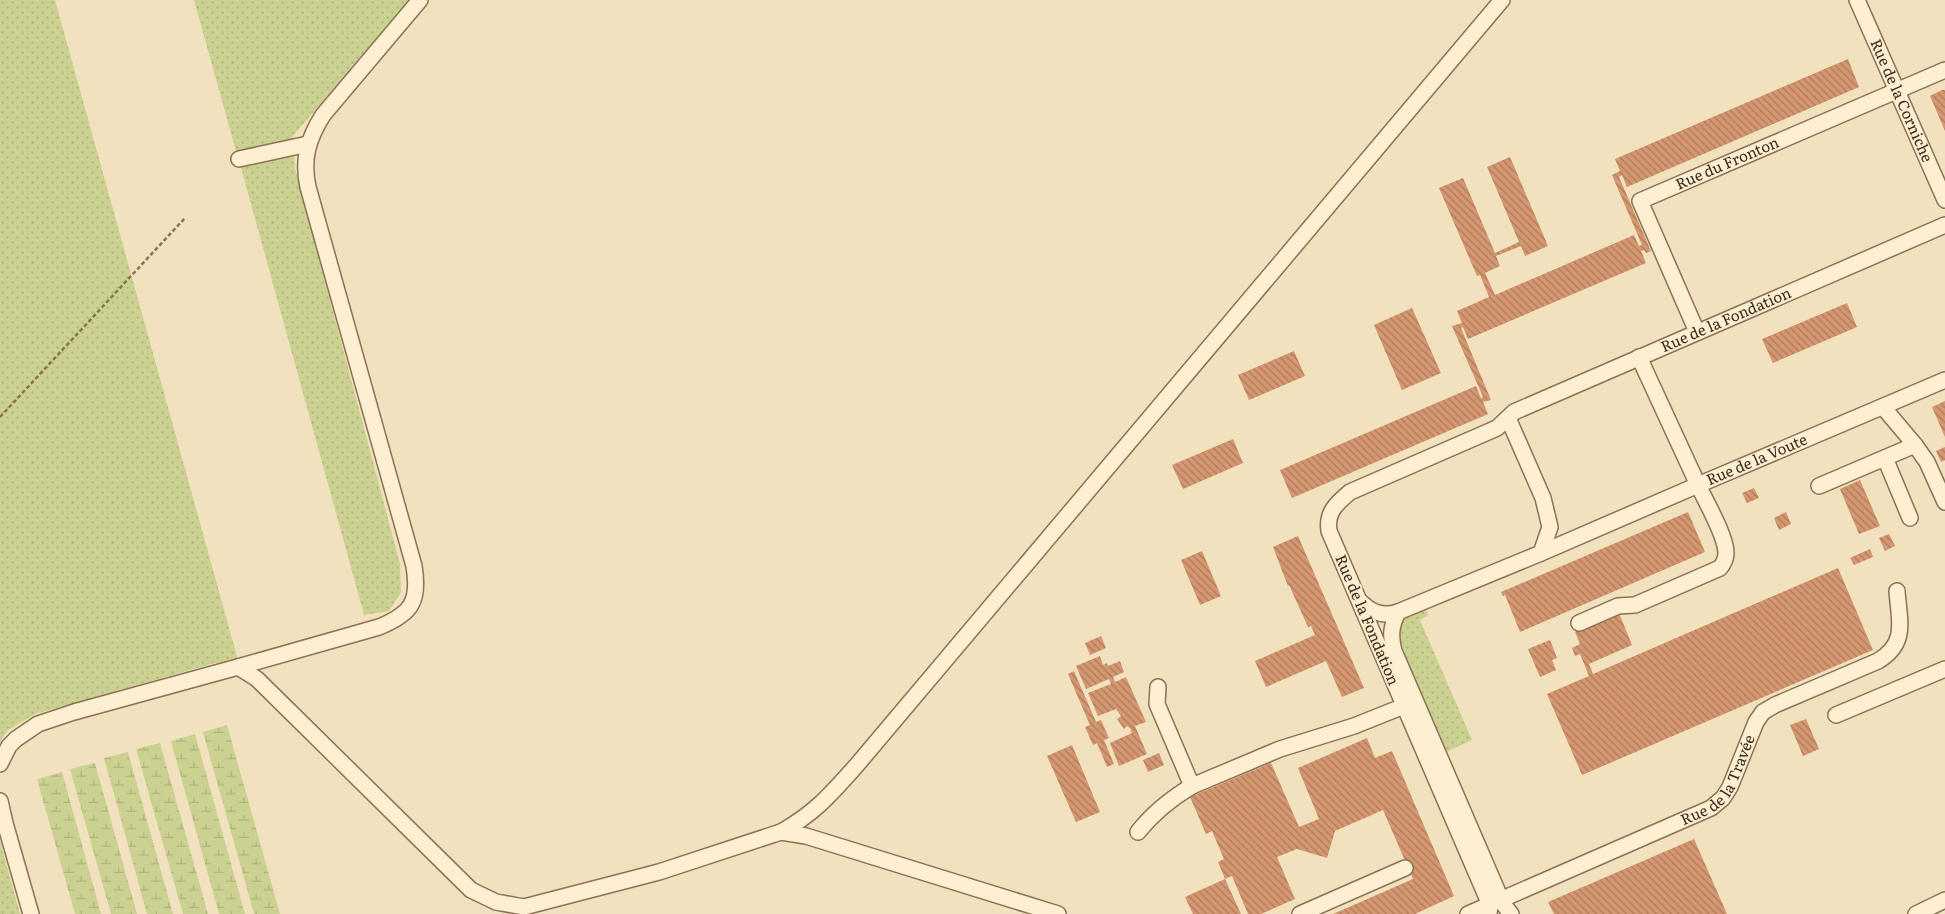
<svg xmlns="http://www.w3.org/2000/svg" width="1945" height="914" font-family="Literata,serif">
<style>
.grass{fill:url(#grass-dots)}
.wetland{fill:url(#wetland-marsh)}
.building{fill:url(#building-back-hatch)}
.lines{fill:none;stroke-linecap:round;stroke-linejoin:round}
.minor-casing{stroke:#8c7155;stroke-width:18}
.path{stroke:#8c7155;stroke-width:2.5;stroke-dasharray:4 2.5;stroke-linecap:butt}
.minor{stroke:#fcefd2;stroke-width:15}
.labels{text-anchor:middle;stroke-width:4;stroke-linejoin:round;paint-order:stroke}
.street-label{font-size:15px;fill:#3a291b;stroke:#f9ecce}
</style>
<defs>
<pattern id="grass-dots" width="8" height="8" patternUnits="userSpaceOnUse" patternTransform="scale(1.25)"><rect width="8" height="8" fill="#cbd191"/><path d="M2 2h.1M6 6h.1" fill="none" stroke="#afb37c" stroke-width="1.8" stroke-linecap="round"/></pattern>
<pattern id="wetland-marsh" width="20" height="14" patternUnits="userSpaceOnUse" patternTransform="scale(1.25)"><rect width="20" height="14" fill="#cbd191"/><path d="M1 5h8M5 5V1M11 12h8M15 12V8" fill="none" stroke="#afb37c"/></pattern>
<pattern id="building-back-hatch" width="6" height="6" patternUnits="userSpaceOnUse" patternTransform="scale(1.25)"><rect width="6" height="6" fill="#d49770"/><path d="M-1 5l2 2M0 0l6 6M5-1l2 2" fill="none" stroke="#ad7b5b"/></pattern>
</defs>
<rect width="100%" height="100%" fill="#f2e1be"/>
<path class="grass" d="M0,0H55L238,660L215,663L35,714L8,730L0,742Z
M194,0H409L293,136L291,142L237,155Z
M294,153L295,168L400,564L401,592L389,611L364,615L240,164Z
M1422,608L1427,611L1428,615L1420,620L1472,740L1444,753L1396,640L1402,618Z
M0,841L20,914H0Z"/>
<path class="wetland" d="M227,725L280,914H254L203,732Z
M195,734L245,914H219L171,741Z
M160,743L208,914H183L136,749Z
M128,752L173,914H147L104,758Z
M95,763L137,914H111L70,769Z
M62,772L101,914H75L37,779Z"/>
<path class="building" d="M1848,59L1859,87L1627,187L1622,175L1619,177L1651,251L1646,253L1644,250L1641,251L1646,263L1468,339L1463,327L1461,328L1491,400L1483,402L1488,414L1292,498L1280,470L1476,386L1481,398L1483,397L1452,326L1462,323L1457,311L1489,297L1480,275L1477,276L1439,188L1463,178L1495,253L1519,242L1487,167L1510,157L1548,246L1525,256L1521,246L1496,256L1500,266L1485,273L1495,295L1634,235L1639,246L1642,245L1612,175L1620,171L1615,159Z
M1942,90H1945V131L1930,96Z
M1847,303L1857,327L1773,363L1762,339Z
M1412,308L1441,373L1402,390L1374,325Z
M1294,351L1305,376L1249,400L1238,375Z
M1945,401V437L1932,407Z
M1233,439L1243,463L1183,489L1172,465Z
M1945,447V460L1941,462L1936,451Z
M1860,480L1880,526L1859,534L1840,489Z
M1754,488L1759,498L1747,503L1742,493Z
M1688,512L1705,552L1520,632L1505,595L1503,596L1501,592Z
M1786,512L1791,524L1779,530L1774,518Z
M1889,534L1895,546L1885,551L1879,538Z
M1298,536L1364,688L1342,697L1326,661L1266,687L1255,661L1315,635L1311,626L1308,627L1289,585L1288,586L1273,547Z
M1870,549L1873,557L1854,565L1850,558Z
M1202,551L1221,596L1200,605L1181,560Z
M1838,568L1873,650L1582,775L1547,694L1589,676L1580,654L1575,656L1572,648L1580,644L1575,632L1619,613L1632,645L1589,664L1593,674Z
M1101,636L1106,648L1090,655L1085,643Z
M1550,640L1557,658L1552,660L1556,670L1540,677L1528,649Z
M1100,656L1103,665L1107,663L1108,666L1120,661L1124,672L1113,677L1115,682L1126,677L1146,722L1135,726L1147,754L1119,766L1110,743L1132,733L1130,728L1127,726L1124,729L1117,719L1121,716L1116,709L1098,716L1088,693L1111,684L1109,679L1086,689L1076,666Z
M1074,671L1096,722L1101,720L1109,738L1104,740L1114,764L1107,767L1097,743L1093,745L1085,727L1090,725L1068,674Z
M1806,719L1819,749L1803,756L1790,725Z
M1367,738L1375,758L1392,751L1454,896L1415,914H1333L1413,879L1383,810L1335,831L1327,858L1297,849L1277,857L1295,899L1261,914H1248L1232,876L1225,879L1218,862L1224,859L1212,831L1206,834L1190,797L1271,763L1299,827L1319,819L1298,768Z
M1072,745L1100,812L1076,822L1047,756Z
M1159,753L1164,765L1148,772L1143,760Z
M1694,839L1727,914H1554L1548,902Z
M1225,879L1241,914H1193L1185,897Z"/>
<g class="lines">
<g class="minor-casing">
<g id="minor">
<path id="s1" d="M1857,0L1945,200"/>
<path d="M239,159L308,144"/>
<path id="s2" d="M1697,332L1640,201L1945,70"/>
<path id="s3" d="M1639,357L1698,485L1945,380"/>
<path d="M1883,407L1915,445L1927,462L1945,502"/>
<path d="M1508,418L1543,498L1550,527L1541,553L1398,612C1391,626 1390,636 1394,651L1497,890L1501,901L1511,914"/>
<path d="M1885,458L1910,518"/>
<path d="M1819,486L1915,445"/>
<path d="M1541,553L1698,485C1706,502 1726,536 1726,553C1726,559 1724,563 1720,568L1635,605L1618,606L1579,623"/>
<path d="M1361,602C1372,613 1383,617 1398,612"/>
<path d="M238,667L379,627C411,614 420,602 414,566L308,187C302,159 308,139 323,115L420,0"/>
<path d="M1158,687L1157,704L1192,786L1280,749L1354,726L1414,702"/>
<path d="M1836,715L1945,669"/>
<path d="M0,764L9,746L16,739L38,724L74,712L238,667L257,679L471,890L496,902L524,907L659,872L781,832C815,813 831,794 856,766L1502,0"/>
<path d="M0,801L5,823L31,914"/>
<path d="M781,832L806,836L1058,914"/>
<path d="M1138,832C1153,813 1172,798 1192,786"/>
<path d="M1300,914L1405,868"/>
<path id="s4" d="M1468,914L1711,808L1723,798L1730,787L1756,722L1763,712L1775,705L1878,661C1908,643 1899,621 1897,591"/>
<path id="s5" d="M1489,914L1490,905L1329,531C1326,512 1337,503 1350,492L1497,428L1514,412L1945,225"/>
<path d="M1916,914L1945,900"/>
</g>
</g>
<path class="path" d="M0,417L185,218"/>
<use href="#minor" class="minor"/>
</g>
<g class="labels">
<g class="street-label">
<text dy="5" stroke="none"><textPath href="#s1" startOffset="110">Rue de la Corniche</textPath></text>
<text dy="5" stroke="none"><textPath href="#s2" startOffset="238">Rue du Fronton</textPath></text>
<text dy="5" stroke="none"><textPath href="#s5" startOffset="878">Rue de la Fondation</textPath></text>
<text dy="5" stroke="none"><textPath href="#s3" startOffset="205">Rue de la Voute</textPath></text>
<text transform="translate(1367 620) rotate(67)" y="5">Rue de la Fondation</text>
<text dy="5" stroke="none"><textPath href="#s4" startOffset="291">Rue de la Travée</textPath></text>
</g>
</g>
</svg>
